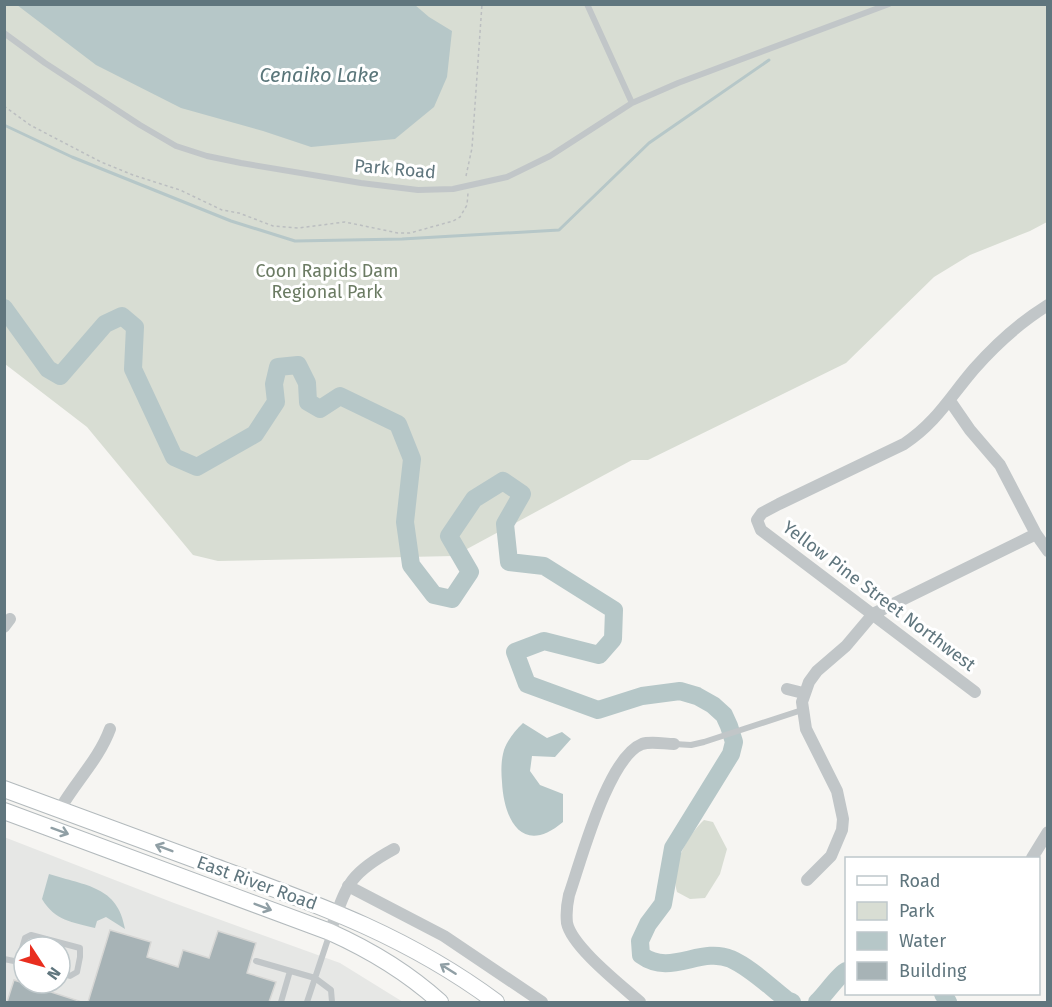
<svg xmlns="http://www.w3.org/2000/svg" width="1052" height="1007" font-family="'Fira Sans',sans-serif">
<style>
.built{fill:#e6e7e5;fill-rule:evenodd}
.green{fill:#d8ddd3}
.water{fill:#b6c7c8}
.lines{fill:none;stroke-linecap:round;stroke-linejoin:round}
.stream{stroke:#b6c7c8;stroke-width:3}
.river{stroke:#b6c7c8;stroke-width:18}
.building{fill:#a7b3b6;stroke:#d7d7d5;stroke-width:1.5}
.secondary-casing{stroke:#b3babd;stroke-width:18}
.path{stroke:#bbbec0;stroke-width:1.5;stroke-dasharray:3 3;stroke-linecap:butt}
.service{stroke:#c1c6c8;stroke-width:6}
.minor{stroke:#c1c6c8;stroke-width:12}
.secondary{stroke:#fff;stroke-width:16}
.oneway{stroke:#909fa5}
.labels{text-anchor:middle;stroke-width:6;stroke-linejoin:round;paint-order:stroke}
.street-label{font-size:18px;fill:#60767e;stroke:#fff}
.park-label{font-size:18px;fill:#6b7b63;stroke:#fff}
.water-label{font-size:20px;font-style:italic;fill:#5a767a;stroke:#fff}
</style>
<rect width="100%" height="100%" fill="#f6f5f2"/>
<path class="built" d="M4,837L174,903L340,963L403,1002H5ZM24,947H60V983H24Z"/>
<path class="green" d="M4,5H1047V222L1030,231L970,255L934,277L846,363L648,460H632L454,556L218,561L193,555L87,427L5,364Z
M704,820L713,822L727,849L720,874L705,898L690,899L677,892C670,868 686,837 704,820Z"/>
<path class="water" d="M17,5H415L429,17L452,31L447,77L434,107L395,139L311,147L263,131L181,108L96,65Z
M523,723L547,738L562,732L571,739L555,757L532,756L530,771L540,785L563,794V822C523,856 504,821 502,782C501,771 501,760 504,750C508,739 515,731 523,723Z
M49,874C86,886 118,886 125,929L106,917L97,921L95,928C72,922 55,921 42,899Z"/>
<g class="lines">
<path class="stream" d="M4,125L72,157L231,221L295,241L402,239L559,230L649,143L769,60"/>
<path class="river" d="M4,308L48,369L60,376L105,324L122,316L135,327L133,369L174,457L197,467L255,434L276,402L274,384L278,367L298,365L307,383L308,402L320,409L340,396L398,424L412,459L405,522L411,565L434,595L452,599L470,572L449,536L474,499L503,481L522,494L505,524L509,562L544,566L614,610L613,639L599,655L544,641L515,652L527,684L598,710L642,696L680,691L697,696L713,705L724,715L729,726L734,742L731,754L673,848L663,904L648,924L640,941L641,955C671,977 700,946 731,959C751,968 769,986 787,1000L792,1002
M943,994L948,1002
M817,1002C825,995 839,974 846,971"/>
</g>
<path class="building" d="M110,930L151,942L147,957L178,967L183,950L209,958L218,931L256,943L247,973L276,982L269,1002H88Z
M14,980L79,1001L78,1002H7Z"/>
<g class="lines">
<g class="secondary-casing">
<path id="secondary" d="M4,789C73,814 141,840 210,865C314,903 406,935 496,1002
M4,811L330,932C370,950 407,972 440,1002"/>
</g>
<path class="path" d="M4,106L30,125L101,162L133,175L180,190L222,210L239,213L273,226L298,228L345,222L398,233H410L453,221L460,217L467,205L468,193
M466,176L472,148L482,4"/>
<path class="service" d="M587,4L632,103
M4,33L45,63L140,125L176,146L207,156L241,163L361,183L418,190L453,189L507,177L550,156L632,103L678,83L889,4
M674,744L691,745L704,742L802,710
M4,959L24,963
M256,961L315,978L331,990L332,1002
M18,962L25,938L31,935L80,948V957L77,972L70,976L60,973
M281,1002L290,971
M307,1002L330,933"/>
<path class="minor" d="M950,401L970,430L1000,465L1036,534L1048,551
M4,627L10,619
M787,689L803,693
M975,692L761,530L757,520L762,513L779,504L904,444C936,423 950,397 974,369C996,344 1019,323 1048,305
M60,809C76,781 99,759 110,729
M1032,858L1048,832
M807,880L831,856L842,830L843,819L837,791L806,729L802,702L809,682L817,671L846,646L873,614L1036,534
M348,886L444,936L542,1002
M330,932C347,885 348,874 394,849
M640,1002C621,985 572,947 567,923C566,914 567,904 569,895C581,861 608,757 642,744C651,741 665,744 674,744"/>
<use href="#secondary" class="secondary"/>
</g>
<defs><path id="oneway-shaft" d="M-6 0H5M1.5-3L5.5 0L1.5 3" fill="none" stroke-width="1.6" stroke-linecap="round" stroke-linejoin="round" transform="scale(1.5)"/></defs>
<g class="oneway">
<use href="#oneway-shaft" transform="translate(60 831) rotate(20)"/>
<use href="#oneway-shaft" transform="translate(164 848) rotate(-159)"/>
<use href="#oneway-shaft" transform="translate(263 907) rotate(21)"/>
<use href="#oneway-shaft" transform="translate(448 969) rotate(-148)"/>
</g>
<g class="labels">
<g class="street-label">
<text transform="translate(395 169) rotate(5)" y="6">Park Road</text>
<text transform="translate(879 596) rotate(37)" y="6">Yellow Pine Street Northwest</text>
<text transform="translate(257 883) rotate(20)" y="6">East River Road</text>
</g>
<g class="park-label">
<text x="327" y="277">Coon Rapids Dam<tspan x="327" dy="21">Regional Park</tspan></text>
</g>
<g class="water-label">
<text x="319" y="82">Cenaiko Lake</text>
</g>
</g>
<rect width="1052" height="1007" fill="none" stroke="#60767e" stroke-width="12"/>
<rect x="845" y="857" width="195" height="138" fill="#ffffff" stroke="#bfc8cb" stroke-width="1.5"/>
<rect x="857" y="876" width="30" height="9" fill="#ffffff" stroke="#bfc8cb" stroke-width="1.5"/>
<text x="899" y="887" font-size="18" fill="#60767e">Road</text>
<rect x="857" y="902" width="30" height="18" fill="#d8ddd3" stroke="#bfc8cb" stroke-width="1.5"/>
<text x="899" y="917" font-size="18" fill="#60767e">Park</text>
<rect x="857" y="932" width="30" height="18" fill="#b6c7c8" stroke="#bfc8cb" stroke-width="1.5"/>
<text x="899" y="947" font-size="18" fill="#60767e">Water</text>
<rect x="857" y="962" width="30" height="18" fill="#a7b3b6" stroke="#bfc8cb" stroke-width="1.5"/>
<text x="899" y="977" font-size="18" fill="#60767e">Building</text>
<g transform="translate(42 965) rotate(126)"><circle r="28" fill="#ffffff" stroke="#bfc8cb" stroke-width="1.5"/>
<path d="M0-4.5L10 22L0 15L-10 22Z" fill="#e92e1f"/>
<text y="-9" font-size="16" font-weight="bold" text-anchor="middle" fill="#60767e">N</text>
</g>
</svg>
